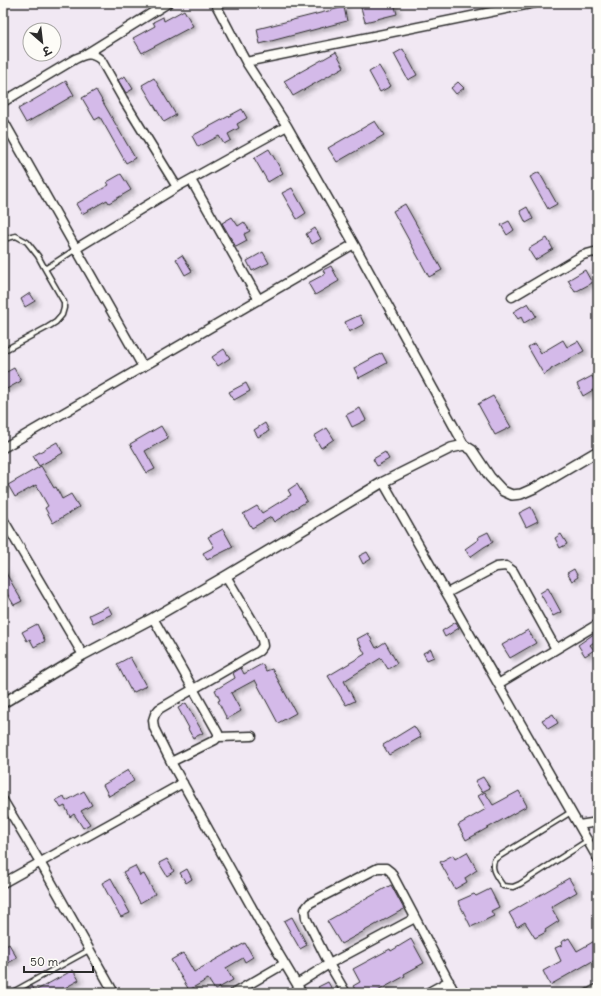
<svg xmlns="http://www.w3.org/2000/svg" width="601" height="996" font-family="Delius,'Playpen Sans Deva',sans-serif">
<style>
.building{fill:#d4bae9;stroke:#2b2b2b;filter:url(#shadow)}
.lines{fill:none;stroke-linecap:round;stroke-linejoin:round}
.service-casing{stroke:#2b2b2b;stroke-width:7}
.minor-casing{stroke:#2b2b2b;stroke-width:11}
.tertiary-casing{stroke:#2b2b2b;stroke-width:12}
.service{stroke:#fdfcf7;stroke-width:4}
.minor{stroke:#fdfcf7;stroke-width:8}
.tertiary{stroke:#fdfcf7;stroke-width:9}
</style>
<defs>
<filter id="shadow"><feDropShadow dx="4" dy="2.5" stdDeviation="2" flood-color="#0004"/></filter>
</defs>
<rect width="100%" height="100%" fill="#f1e8f3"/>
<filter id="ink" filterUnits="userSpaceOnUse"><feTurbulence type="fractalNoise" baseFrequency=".025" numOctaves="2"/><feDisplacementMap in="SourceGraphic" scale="8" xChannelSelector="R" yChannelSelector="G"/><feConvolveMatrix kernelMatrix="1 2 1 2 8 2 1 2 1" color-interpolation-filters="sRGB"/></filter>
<g filter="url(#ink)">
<path class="building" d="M366,3H394L397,14L365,22L360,4Z
M344,7L347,21L260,44L257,29Z
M184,10L193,26L142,53L133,38L155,26L153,22L163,17L164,21Z
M403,49L417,75L408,80L394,54Z
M336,52L344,67L293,96L284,81Z
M379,66L391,86L380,92L369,72Z
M125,76L133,89L126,93L118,80Z
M154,78L176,115L164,122L142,85Z
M66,81L74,95L26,123L18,109Z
M458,82L464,88L456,94L451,88Z
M96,90L135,158L126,163L100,117L95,120L82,98Z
M242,109L247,118L237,124L239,128L228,134L231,140L224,144L219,136L198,147L192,136Z
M375,121L384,135L337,162L328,148Z
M269,149L283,173L268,182L254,158Z
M539,172L557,204L548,209L530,177Z
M121,174L131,190L109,203L107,200L82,214L76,204L109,185L107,182Z
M292,188L306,213L297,219L282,193Z
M405,204L442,270L429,277L393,211Z
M527,207L533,219L526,223L520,211Z
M232,217L238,226L244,222L250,231L244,234L247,241L236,247L222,223Z
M509,221L514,230L507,235L501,225Z
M315,228L321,239L312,244L306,234Z
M547,238L553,249L535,260L528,249Z
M263,252L269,263L252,271L247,261Z
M182,255L192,271L185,275L176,259Z
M331,266L339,281L315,295L308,283L325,274L323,270Z
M585,270L592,283L575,292L568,280Z
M30,293L35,301L25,307L21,299Z
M528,303L536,316L524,323L521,317L518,319L513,312Z
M360,315L364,324L349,332L345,322Z
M563,340L567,347L578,341L584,351L551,369V370L544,375L528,347L535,343L541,353Z
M224,349L230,358L218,366L212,357Z
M382,353L387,363L359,378L354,368Z
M14,368L21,381L3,391V374Z
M592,376L598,387L583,396L577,384Z
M246,383L250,391L234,400L229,392Z
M493,396L511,427L495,435L478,404Z
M360,408L366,420L352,427L346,415Z
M265,423L269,431L258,437L254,430Z
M161,426L168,438L145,451L155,469L147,473L130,444Z
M327,428L334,439L321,448L314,436Z
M57,442L63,453L39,466L33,456Z
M385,452L389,459L377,466L373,459Z
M41,466L54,488L56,487L62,499L71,494L79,507L53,523L45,508L48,506L36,485L15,497L8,485Z
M297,484L307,501L274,522L271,517L252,528L243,514L257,506L262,513L291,495L288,490Z
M531,507L538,521L526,527L519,513Z
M223,529L233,547L207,560L203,553L214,547L208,537Z
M488,532L493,542L484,547L470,557L465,549L479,539L478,537Z
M561,534L567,544L560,548L555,538Z
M367,552L371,559L363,564L359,556Z
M3,568L22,601L14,605L3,587Z
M574,569L578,577L572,581L567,573Z
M548,588L561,612L553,616L540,593Z
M108,606L112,614L93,623L89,615Z
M456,622L459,628L445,637L442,631Z
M37,624L45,641L34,647L30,639L27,641L22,632Z
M528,630L536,643L510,658L502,645Z
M598,631V639L590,645L594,650L585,656L578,645Z
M368,633L376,648L385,642L397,663L388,669L381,658L344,681L355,701L346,705L328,676L365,654L357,639Z
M431,649L434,657L427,660L423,653Z
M130,657L146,686L132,693L117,664Z
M262,664L266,671L272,669L296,713L278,723L255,680L231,693L241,711L227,719L218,701L220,700L215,690L235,678L233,673L241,668L244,674Z
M186,703L203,733L193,738L188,729L189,728L178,708Z
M553,714L558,723L548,729L542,720Z
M414,726L421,737L389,755L383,745Z
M128,770L134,781L109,796L103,785Z
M483,777L490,788L482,792L475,781Z
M84,791L92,805L81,811L90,824L83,828L74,814L70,817L65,806L61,808L56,800L64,796L66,801Z
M519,791L527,806L466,840L458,825L486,809L478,796L485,792L493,805Z
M467,852L477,870L465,878L467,882L455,889L440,862L453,855L455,859Z
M167,859L174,871L167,876L159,863Z
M135,866L140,876L144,874L155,894L140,903L123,872Z
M187,869L192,879L186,883L180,873Z
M111,878L130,913L121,917L117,911L102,883Z
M569,878L577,892L551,907L559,921L545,930L546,932L535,938L525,922L517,927L509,913Z
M391,885L404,909L341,944L327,921Z
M490,889L499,907L491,911L494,916L471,927L458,901L474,894L476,896Z
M292,917L307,945L300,949L284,921Z
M569,938L577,951L598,939V958L550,985L543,971L561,961L555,948L562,945L561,942Z
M411,939L424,963L404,974L405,976L374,993H357L353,986L360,982L353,969L390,949L391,951Z
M245,943L253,957L245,962L243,958L226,968L233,980L215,990L208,979L189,990L171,960L183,953L194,972Z
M9,944L17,958L3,966V948Z
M73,970L79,980L56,993H27L25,989L32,986L35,991Z
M328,982L334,993H322L318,987Z"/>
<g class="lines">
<g class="service-casing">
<path id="service" d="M3,239L16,236L27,242L38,256L45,269L76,249
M3,351L48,327L56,322L62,315L64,308V302L45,269
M571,812L495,859C489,869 498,878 503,886L513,887L520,884L587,841
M11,993L89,950
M585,993L598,986"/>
</g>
<g class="minor-casing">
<path id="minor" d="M215,3L246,62L287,126L354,244L464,445
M86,54L168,3
M246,62L535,3
M3,102L75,59C86,54 91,52 101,60L123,99L177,187L287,126
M3,120L143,367
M191,180L259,300
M77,248L177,187
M512,297L583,255L594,252L598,254
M3,448L354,244
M383,482L598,859
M3,519L83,655
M226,576L258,630L262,640L263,646L259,651L159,709L155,714L153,720L154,728L171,762L261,924L302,993
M447,593L496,567L506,566L513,571L556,649
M153,618L218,733V737L215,740L171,762
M498,684L598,624
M218,737L252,736
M3,800L40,862L114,993
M579,825L598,822
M3,883L183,783
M297,984L329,964L415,918
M234,993L284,964
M346,993L329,964L306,918L305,909L310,903L378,868H386L391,872L455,993
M427,993L449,981"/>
</g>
<g class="tertiary-casing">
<path id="tertiary" d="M3,703L83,655L153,618L226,576L383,482L451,448L464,445L472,450L490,477L503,491L512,495L521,494L537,487L598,451"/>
</g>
<use href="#service" class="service"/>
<use href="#minor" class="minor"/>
<use href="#tertiary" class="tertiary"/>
</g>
</g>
<rect width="601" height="996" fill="none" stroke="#fdfcf7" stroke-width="16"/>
<rect x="8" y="8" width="585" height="980" fill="none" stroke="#2b2b2b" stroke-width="1.5" filter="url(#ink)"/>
<g transform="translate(42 42) rotate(152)"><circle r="19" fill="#fdfcf7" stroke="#a9a8a5"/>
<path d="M0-3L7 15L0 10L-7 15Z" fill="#2b2b2b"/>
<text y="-6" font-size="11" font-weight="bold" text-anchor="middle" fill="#2b2b2b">उ</text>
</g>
<path d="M24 966v6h69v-6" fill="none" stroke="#2b2b2b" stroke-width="2"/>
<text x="30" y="966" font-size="12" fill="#2b2b2b" stroke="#fdfcf7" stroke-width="3" paint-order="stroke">50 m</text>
</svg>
